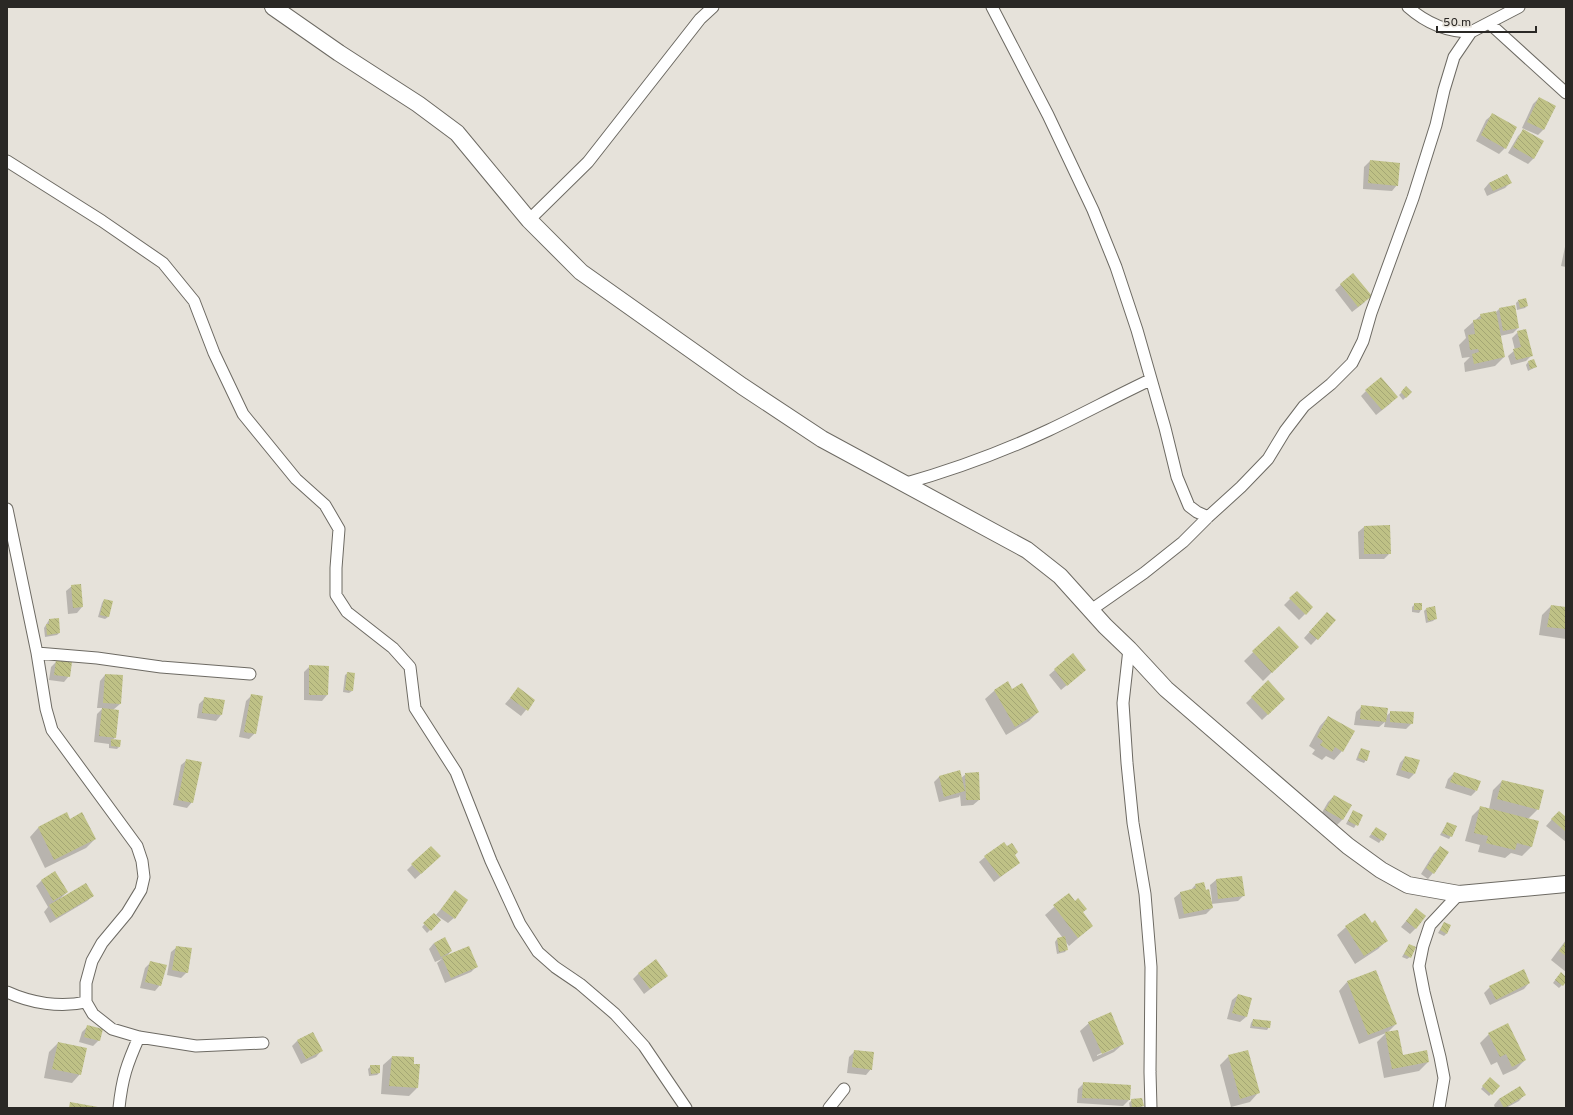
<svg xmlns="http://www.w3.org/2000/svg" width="1573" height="1115" font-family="Overpass,sans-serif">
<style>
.shadow{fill:#0003;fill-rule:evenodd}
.building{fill:url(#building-back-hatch)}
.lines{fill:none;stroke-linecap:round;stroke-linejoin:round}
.minor-casing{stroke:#6d6a63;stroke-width:13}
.secondary-casing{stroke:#6d6a63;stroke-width:18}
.minor{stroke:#fff;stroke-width:11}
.secondary{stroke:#fff;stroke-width:16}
</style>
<defs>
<pattern id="building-back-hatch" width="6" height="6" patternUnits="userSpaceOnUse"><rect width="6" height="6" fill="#bfc186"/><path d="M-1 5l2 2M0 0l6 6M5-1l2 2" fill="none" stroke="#a4a674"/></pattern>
</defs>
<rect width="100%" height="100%" fill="#e6e2da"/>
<path class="shadow" d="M1539,98L1555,106L1543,130L1538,135L1522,128L1533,104Z
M1492,115L1505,148L1499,154L1476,141L1486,120Z
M1523,131L1534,158L1528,164L1508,153L1518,136Z
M1370,161L1397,185L1392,191L1363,189L1364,167Z
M1507,175L1510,183L1505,188L1487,196L1484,189L1489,183Z
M1566,242V267L1561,266Z
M1353,274L1365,302L1352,312L1335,290Z
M1518,301L1527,306L1525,308L1517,310L1516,303Z
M1514,306L1518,328L1513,333L1500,336L1504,357L1495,366L1465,372L1464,363L1470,357L1462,358L1459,345L1466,338L1464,330L1481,315L1496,312L1499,309Z
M1518,332L1532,355L1526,361L1511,365L1508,356L1515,350L1512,338Z
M1528,362L1536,367L1528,371L1526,365Z
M1406,388L1411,392L1403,400L1399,395Z
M1366,391L1391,403L1376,415L1361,396Z
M1364,527L1390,553L1384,559H1359L1358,532Z
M72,586L82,607L77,613L68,614L66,591Z
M1297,592L1312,607L1299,620L1284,605Z
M104,600L108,617L105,619L98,617L102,603Z
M1415,604L1421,610L1419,613L1412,612V607Z
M1551,606L1566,608V639L1539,635L1542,615Z
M1426,609L1436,618L1433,621L1426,623L1424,611Z
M1321,619L1334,621L1311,645L1304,638Z
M49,620L59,633L57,635L45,637L44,628Z
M1279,627L1297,647L1263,681L1244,661Z
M1073,654L1079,675L1061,690L1049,675Z
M57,661L69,676L64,682L49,680L51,667Z
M310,666L327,695L322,701L304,700V672Z
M348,673L352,691L349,693L343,692L345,675Z
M105,675L120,704L113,710L118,711L115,738L112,740L119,747L117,749L109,748V744L94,742L97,714L103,708H97L100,681Z
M1268,682L1284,699L1262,720L1246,703Z
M1008,683L1012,690L1038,712L1029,721L1006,735L985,699L994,691Z
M518,689L534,700L521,716L505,704Z
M252,695L255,733L249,739L239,737L246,701Z
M205,698L221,715L216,721L197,718L199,704Z
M1362,706L1385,717L1391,712L1412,723L1406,729L1384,727L1385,722L1379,727L1354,725L1356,712Z
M1328,717L1342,751L1334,760L1326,756L1322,760L1312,754L1315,750L1309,746L1320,726Z
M1361,749L1366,760L1364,763L1356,760L1359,752Z
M1405,757L1414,774L1409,779L1396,775L1400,763Z
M187,760L192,802L187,808L173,805L181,765Z
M1454,773L1476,791L1471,796L1445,788L1448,779Z
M966,774L979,800L973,805L961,806L960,795L959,797L939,802L934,782L939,777L961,778Z
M1502,781L1538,809L1528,819L1531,847L1522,856L1511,853L1505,858L1478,852L1480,845L1465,841L1472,816L1481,807L1489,809L1493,790Z
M1334,796L1350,806L1342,820L1337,825L1320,816L1328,802Z
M1353,811L1362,815L1354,828L1346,824Z
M67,814L70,820L95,839L86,848L45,868L30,837L38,828Z
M1553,818H1566V842L1546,826Z
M1447,823L1451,836L1449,839L1440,835Z
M1376,828L1386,834L1379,843L1369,837Z
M1007,848L1019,863L994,882L979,862L985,857Z
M1440,848L1433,873L1428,879L1421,874L1434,853Z
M434,862L415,879L407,870L412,865Z
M55,872L67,892L59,900L93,896L87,901L50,923L44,912L48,907L36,886L41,881Z
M1241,877L1244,895L1238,901L1211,904L1212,908L1206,914L1179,919L1174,898L1180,893L1190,891L1196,884L1211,902L1212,901L1210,885L1216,880Z
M455,892L454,918L448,923L436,915Z
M1069,894L1092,926L1069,946L1065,941L1067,949L1065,952L1057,954L1055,942L1057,939L1063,938L1045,915Z
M1416,909V928L1410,934L1401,927Z
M434,914L440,920L427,933L422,927Z
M1444,923L1447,933L1444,936L1438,933Z
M1371,924L1387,940L1378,949L1355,964L1337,935L1346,927Z
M1566,940V972L1551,960Z
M434,943L451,951L446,957L476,967L471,972L445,983L437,963L442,959L435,962L429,949Z
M1409,945L1410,957L1407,959L1402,957Z
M177,947L187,972L181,978L167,975L171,952Z
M151,962L160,985L155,991L140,988L145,968Z
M639,973L667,976L644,994L633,979Z
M1558,976L1566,978V981L1559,988L1553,983Z
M1347,982L1396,1024L1387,1033L1402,1056L1428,1062L1419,1071L1384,1078L1377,1042L1386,1033L1359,1044L1339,991Z
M1529,983L1524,989L1490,1005L1484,993L1490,987Z
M1238,995L1246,1017L1240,1022L1227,1019L1232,1000Z
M1253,1020L1269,1027L1267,1030L1250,1028L1251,1023Z
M1089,1023L1123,1044L1114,1052L1093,1062L1080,1031ZM1114,1047V1049L1097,1056V1055Z
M88,1026L99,1040L93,1046L79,1042L82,1032Z
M1489,1034L1525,1060L1516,1069L1503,1075L1497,1062L1491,1065L1480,1043Z
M297,1041L321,1051L316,1057L301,1064L292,1046Z
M58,1043L80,1074L72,1083L44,1078L49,1052Z
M855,1051L871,1069L866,1075L847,1073L849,1057Z
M1229,1056L1258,1093L1250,1102L1231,1107L1220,1065Z
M392,1057L417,1088L409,1096L381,1094L383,1065Z
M371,1066L379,1073L377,1075L369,1076L368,1069Z
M1490,1078L1499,1086L1489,1096L1481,1089Z
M1083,1084L1129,1100L1123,1106L1077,1103L1078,1089Z
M1520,1087L1524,1095L1519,1101L1506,1108H1495L1494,1105L1499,1099Z
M1132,1100L1142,1106L1140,1108H1130L1129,1103Z"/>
<path class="building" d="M1539,97L1556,106L1544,130L1527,122Z
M1492,113L1517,127L1506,149L1481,135Z
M1523,129L1544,141L1534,159L1513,147Z
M1370,160L1400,163L1398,186L1368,183Z
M1507,174L1512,183L1493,191L1489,183Z
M1353,273L1372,296L1358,307L1340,284Z
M1526,298L1528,306L1520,308L1518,300Z
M1515,305L1519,328L1503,331L1499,308Z
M1496,311L1505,357L1474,364L1472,354L1479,352L1478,349L1470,350L1468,335L1475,334L1473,320L1481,319L1480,314Z
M1526,329L1533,356L1516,360L1513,349L1521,347L1517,331Z
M1534,359L1537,367L1530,369L1528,361Z
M1381,377L1398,397L1382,410L1365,390Z
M1406,386L1412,392L1406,398L1401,392Z
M1390,525L1391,554H1364V526Z
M81,584L83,607L73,608L71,585Z
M1297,591L1313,607L1306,615L1289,598Z
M104,599L113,601L109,617L100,615Z
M1414,603H1422V610H1414Z
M1551,605L1566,607V629L1547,627Z
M1435,606L1437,619L1428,621L1426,608Z
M1327,612L1336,620L1318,640L1309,632Z
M59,618L60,633L47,635L46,624H49V619Z
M1279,626L1299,647L1272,673L1252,651Z
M1073,653L1086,670L1067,686L1054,669Z
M56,660L72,662L70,677L54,675Z
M309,665L329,666L328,695H309Z
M347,672L355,673L353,691L345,690Z
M105,674L123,675L121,704L103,703Z
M1268,680L1285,699L1268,715L1251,697Z
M1008,681L1012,689L1022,683L1039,712L1015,727L994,690Z
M518,687L535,700L528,711L510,698Z
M251,694L263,696L256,734L244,732Z
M204,697L225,700L222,715L202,713Z
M1361,705L1388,708L1386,722L1360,719Z
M102,708L119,710L116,738L99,736Z
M1390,711L1414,712L1413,724L1390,722Z
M1328,716L1355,731L1343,752L1335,747L1332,752L1320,745L1323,741L1317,737Z
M111,739L121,740L120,747L111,746Z
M1361,748L1370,751L1367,761L1358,758Z
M1405,756L1420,760L1415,774L1401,770Z
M186,759L202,762L193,803L178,800Z
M960,770L965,791L944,797L939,776Z
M979,772L980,800H966L965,773Z
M1454,772L1481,781L1477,791L1450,782Z
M1502,780L1544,790L1539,810L1497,799Z
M1334,795L1352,805L1343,820L1325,810Z
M1480,806L1539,821L1532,847L1517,843L1515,850L1486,843L1488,836L1474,833Z
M1353,810L1363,815L1358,826L1348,821Z
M1559,811L1566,817V832L1551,819Z
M67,812L70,819L82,812L96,839L54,860L38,827Z
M1447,822L1457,826L1452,837L1442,833Z
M1376,827L1387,834L1383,841L1371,834Z
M1004,842L1007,846L1012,843L1018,852L1015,855L1020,863L1000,877L984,856Z
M431,846L441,856L421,874L411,864Z
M1440,846L1449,852L1434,874L1426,868Z
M55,871L68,892L53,901L41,880Z
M1242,876L1245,896L1218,899L1216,879Z
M1204,882L1206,890L1209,889L1213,908L1184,914L1180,892L1196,888L1195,884Z
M86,883L94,896L56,918L49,905Z
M455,890L468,900L455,919L441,909Z
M1069,893L1075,901L1078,898L1087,909L1083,912L1093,926L1078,938L1053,905Z
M1416,908L1426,916L1416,929L1406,921Z
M434,913L441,920L431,931L423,923Z
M1365,913L1372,923L1375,920L1388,941L1364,956L1345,926Z
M1444,922L1451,925L1447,934L1440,930Z
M1065,936L1068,950L1059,952L1057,938Z
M445,937L452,951L441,957L434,943Z
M1566,941V956L1559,951Z
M1409,944L1416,947L1411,958L1404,954Z
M176,946L192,948L188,973L172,970Z
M469,946L478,967L451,978L442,957Z
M656,959L668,976L650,989L638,973Z
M150,961L167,965L161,986L145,982Z
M1524,969L1530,983L1496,1000L1489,986Z
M1376,970L1397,1024L1368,1035L1347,981Z
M1561,972L1566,977V982L1563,986L1555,980Z
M1238,994L1252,998L1247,1017L1232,1013Z
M1111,1012L1124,1044L1102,1054L1088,1022Z
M1253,1019L1271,1021L1270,1028L1252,1026Z
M1508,1023L1526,1060L1512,1067L1506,1054L1500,1057L1488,1033Z
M87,1025L103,1029L100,1041L84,1037Z
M1398,1030L1403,1055L1427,1050L1429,1062L1392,1069L1385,1032Z
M313,1032L323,1051L306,1059L297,1040Z
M58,1042L87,1048L81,1075L52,1069Z
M854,1050L874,1052L872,1070L852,1067Z
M1248,1050L1260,1093L1240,1099L1228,1055Z
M392,1056L414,1057V1064H420L418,1088L389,1086Z
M370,1065H380V1073L371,1074Z
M1490,1077L1500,1086L1492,1095L1482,1086Z
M1083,1082L1131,1085L1130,1100L1082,1098Z
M1520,1086L1526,1095L1504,1108L1499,1099Z
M1142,1098L1144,1106L1132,1108L1131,1099Z
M70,1102L98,1107V1108H69Z"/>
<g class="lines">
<g class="minor-casing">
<path id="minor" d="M992,7L1048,115L1093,210L1116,267L1137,330L1165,428L1177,477L1189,506L1197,512L1208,517
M1408,7C1426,23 1447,32 1471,32
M1489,23L1566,93
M7,161L102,221L163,263L194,301L214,353L243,414L296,479L325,505L339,529L336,568V595L347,612L393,648L410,667L415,708L456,772L491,861L520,924L538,952L555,967L580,984L615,1014L644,1046L686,1108
M529,220L588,162L700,19L713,7
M903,484C953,470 1002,452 1049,430C1083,414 1116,396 1150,380
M7,509L37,653L46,709L52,730L137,846L142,861L144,877L141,890L127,913L102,943L92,961L86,983V1002L93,1014L112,1029L139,1037L196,1046L263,1043
M1091,610L1144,573L1183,542L1208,517L1241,487L1268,459L1285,431L1304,406L1331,384L1352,363L1363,341L1371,313L1413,198L1436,125L1444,90L1454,57L1471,32L1519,7
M1129,649L1123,703L1127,763L1133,823L1145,894L1151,967L1150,1072L1151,1108
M37,653L97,658L161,667L250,674
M7,992C31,1003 60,1008 86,1002
M119,1108C122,1078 127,1064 139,1037
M829,1108L844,1089
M1439,1108L1444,1078L1440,1057L1424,992L1419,966L1423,946L1430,925L1459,894"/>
</g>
<g class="secondary-casing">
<path id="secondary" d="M273,7L339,53L418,104L457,133L529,220L581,272L742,386L822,439L1027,550L1060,576L1105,626L1129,649L1166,689L1348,846L1381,870L1408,885L1459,894L1566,884"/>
</g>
<use href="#minor" class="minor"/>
<use href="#secondary" class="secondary"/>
</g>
<rect width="1573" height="1115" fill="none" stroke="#2a2825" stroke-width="16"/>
<path d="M1437 26v6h99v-6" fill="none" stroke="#2a2825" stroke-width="2"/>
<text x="1443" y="26" font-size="12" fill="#2a2825" stroke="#e6e2da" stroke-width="3" paint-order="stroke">50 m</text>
</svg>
